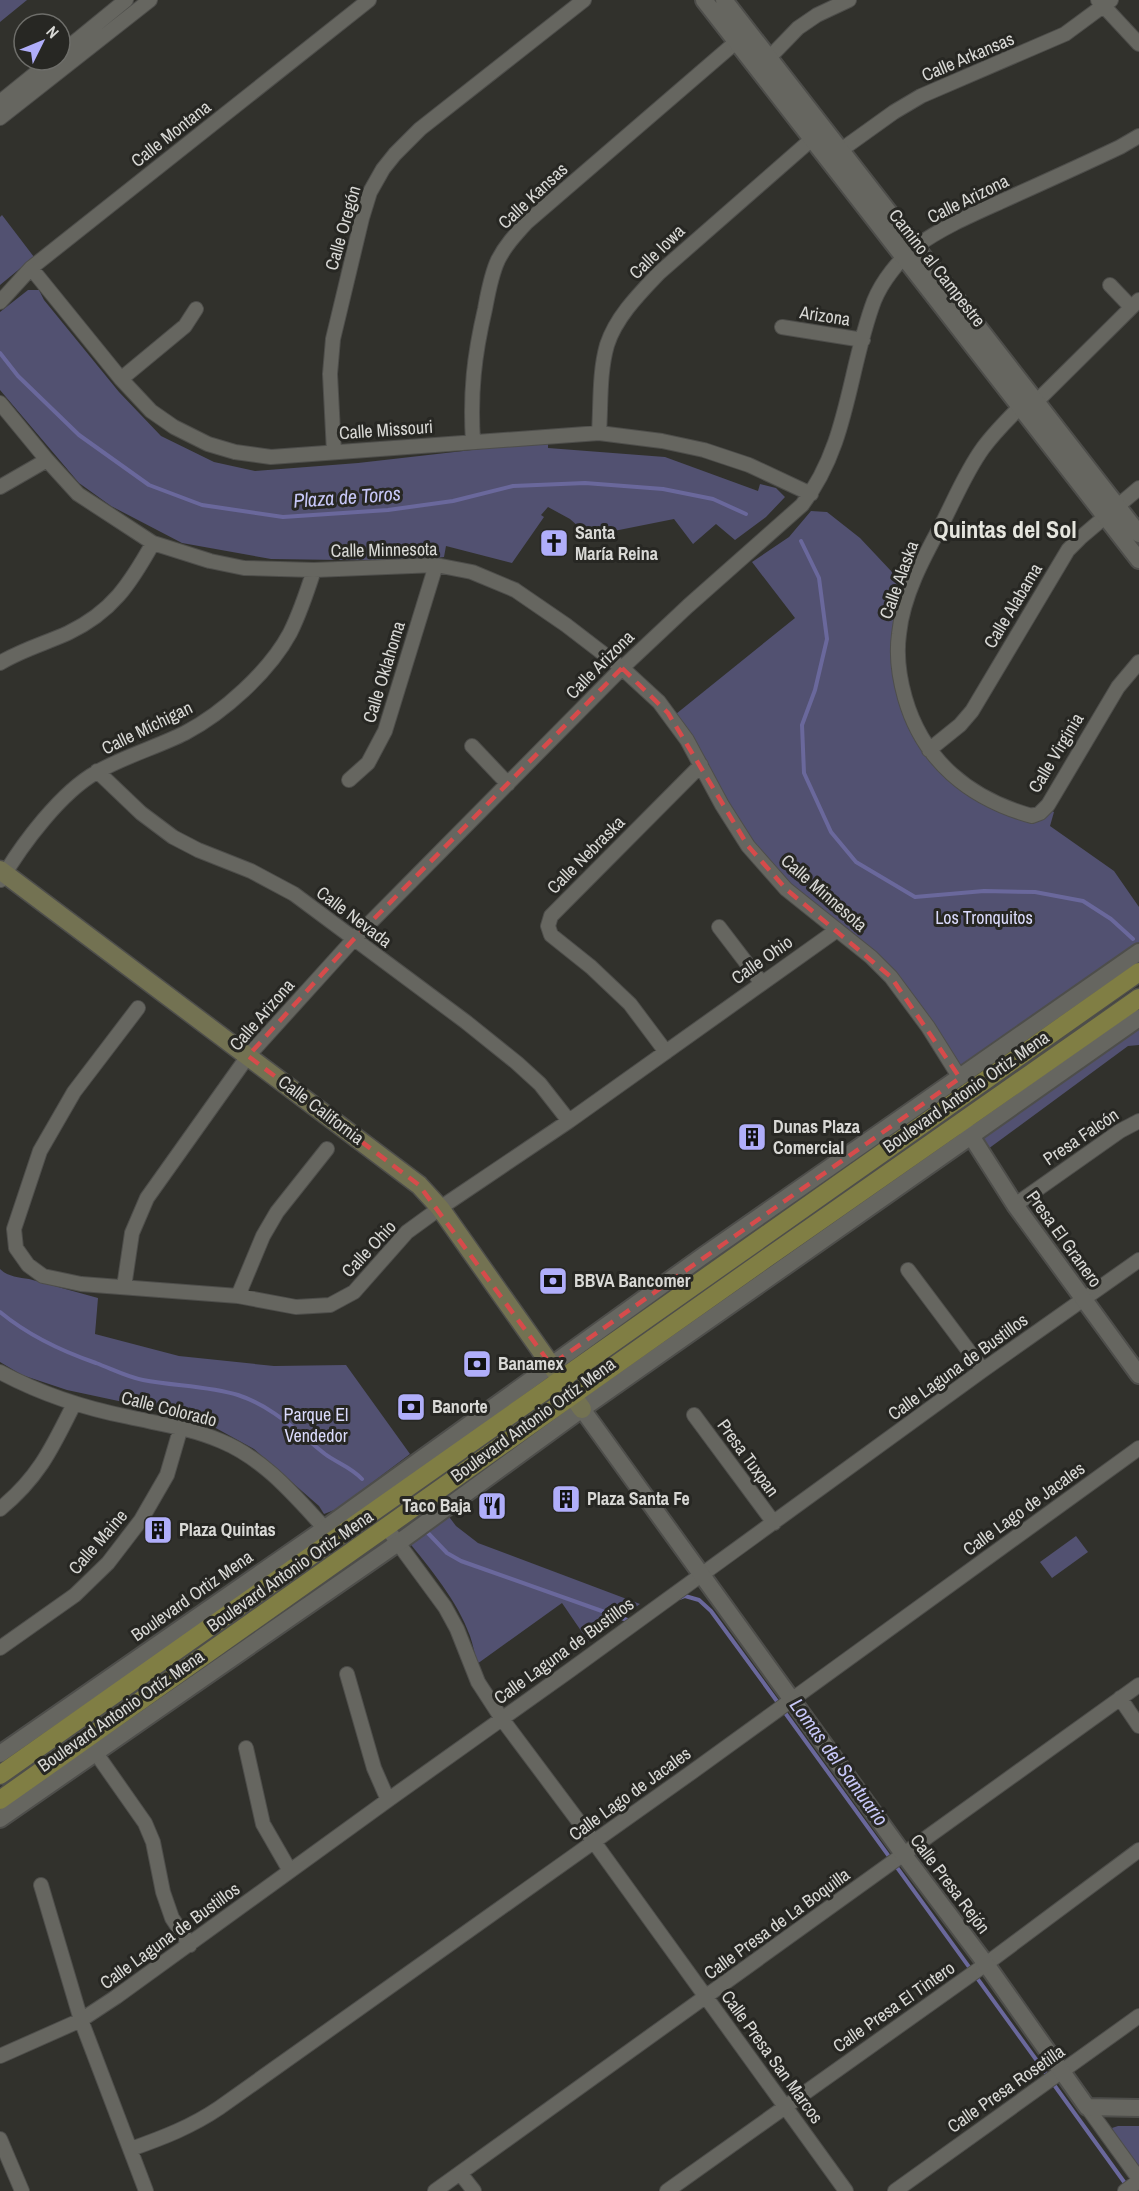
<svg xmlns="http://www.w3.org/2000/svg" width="1139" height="2191" font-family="'Archivo Narrow',sans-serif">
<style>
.green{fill:#525171}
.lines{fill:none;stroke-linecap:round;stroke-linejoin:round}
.stream{stroke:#6a689c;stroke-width:4}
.minor-casing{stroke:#4e4e4b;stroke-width:16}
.tertiary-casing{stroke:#4e4e4b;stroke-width:20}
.secondary-casing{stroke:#4e4e4b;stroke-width:21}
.primary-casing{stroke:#4e4e4b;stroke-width:21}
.minor{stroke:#666660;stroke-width:14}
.tertiary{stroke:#666660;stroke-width:16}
.secondary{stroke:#737252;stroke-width:18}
.primary{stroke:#807e44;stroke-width:18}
.marked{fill:none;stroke:#d64b4b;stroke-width:4.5;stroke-dasharray:12 8;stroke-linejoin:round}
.labels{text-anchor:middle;stroke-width:6;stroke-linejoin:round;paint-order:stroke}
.street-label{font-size:18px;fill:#d8d8d5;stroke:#272723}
.poi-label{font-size:18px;font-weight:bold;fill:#d8d8d5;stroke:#272723;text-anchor:start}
.park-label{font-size:18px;fill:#dbdbfc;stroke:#272723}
.water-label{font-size:20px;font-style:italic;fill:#c7c7f7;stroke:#272723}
.district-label{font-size:24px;font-weight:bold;fill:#e5e5de;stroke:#272723}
</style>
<rect width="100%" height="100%" fill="#31312c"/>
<path class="green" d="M0,0H27L0,22Z
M2,215L34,257L0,285V217Z
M28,290H39L44,300L119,392L161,436L214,462L255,471L358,463L507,446L548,444V448L665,457L758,491L760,484L776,488L785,497L766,517L735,540L716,524L693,544L674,519L589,536L570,519L548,507L541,515L544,517L512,563L446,546L444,557L411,561L271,559L182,543L111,506L79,483L0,390V312Z
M811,511L827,512L860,538L908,589L897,672L911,723L943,766L1007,807L1035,812L1043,806L1054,812L1050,826L1114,871L1139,907V948L957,1075L870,960L744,848L671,718L795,618L752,562L789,537Z
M1139,1024V1045L1128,1046L988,1149L980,1137Z
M0,1269C7,1276 19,1278 29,1279L98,1298L95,1334L179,1356L274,1366L346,1365L410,1454L337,1509L324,1514L319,1506L254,1449L203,1421L170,1412L67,1390L22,1375L0,1362Z
M447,1514L456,1526L478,1543L640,1604L588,1641L562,1603L477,1664C475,1654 473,1645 470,1636C458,1602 430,1568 407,1540Z
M1076,1536L1088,1552L1052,1578L1040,1562Z
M1118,2126H1139V2166L1114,2132L1112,2128Z"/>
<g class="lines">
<path class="stream" d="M0,353L18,376L79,435L149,485L202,505L283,517L388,510L453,501L513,486L585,483L663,489L713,499L746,514
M801,541L819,578L827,639L815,690L802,725L804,773L831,832L856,862L915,897L984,891L1035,892L1083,901L1111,919L1133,939
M0,1312C29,1336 61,1351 96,1363C112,1369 127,1377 143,1380C174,1386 208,1386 238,1395C274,1407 296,1431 325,1454C337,1463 351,1467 362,1479
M427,1532L447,1553L461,1561L630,1621
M680,1598L685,1596L699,1600L711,1611L779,1704
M783,1710L1048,2076
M1052,2082L1127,2186"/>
<g class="minor-casing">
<path id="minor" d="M1098,0L1139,44
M60,54L126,0
M769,58L798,28L817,15L849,0
M0,102L52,60
M0,118L150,0
M841,150L894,112L921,96L1065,34L1111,0
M31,268L121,379L151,411L174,427L208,444L235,452L271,457L599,433L662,441L704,450L749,465L811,494
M1110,285L1131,307
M0,302L31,268L369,0
M782,327L863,340
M121,379L185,326L196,309
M1036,402L1139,300
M0,403L47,460L78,494L153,543L210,561L244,568L314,570L436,565L472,572L515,590L566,625L622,668L659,702L687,740L722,805L748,846L786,889L871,957L891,977L928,1027L960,1078
M1020,407C1007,420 994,433 983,448C967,470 956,496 944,520C925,555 903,594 899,634C896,656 899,677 905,698C923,761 970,799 1032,816L1040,813L1048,805L1118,687L1139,662
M599,433C601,404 599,373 607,345C616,317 639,294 659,273L812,139
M473,442C470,393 474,356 485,309C488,293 491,275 498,260C505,246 515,235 526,223L736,42
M334,452L330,374L333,339L362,218L370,192L383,169L395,154L420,129L584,0
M0,487L47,460
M0,663C21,650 46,643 68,633C112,612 130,584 153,543
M472,746L508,784
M929,750L960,725L972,711L1068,550L1080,538L1139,488
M97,771L141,813L173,837L198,850L251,871L294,894L466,1022L517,1063L540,1084L569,1121
M349,780L368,763L385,731L436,565
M1,880C22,844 61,792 97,772C125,756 157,747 185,733C223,713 269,672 290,633C300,613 307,592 314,570
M719,927L761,982
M138,1008L74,1092L40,1151L14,1229L16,1248L28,1265L43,1276L81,1284L238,1296L296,1307L330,1305L354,1292L407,1232L440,1208L569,1121L837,930
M666,1052L630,1004L591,967L551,935L548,926L551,916L701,765
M1015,1205L1120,1131L1139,1121
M908,1270L983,1370
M124,1287L132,1233L147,1198L248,1056L353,940L622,668L688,606L802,505C849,444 848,370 874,301C882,281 899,260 915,247C941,228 971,215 1000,202C1040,184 1080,166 1120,147L1139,136
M238,1296L263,1236L277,1212L327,1149
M0,1372C41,1394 83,1408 129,1417C160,1424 191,1428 221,1441C267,1460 298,1500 331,1535
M694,1415L774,1523
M0,1509C39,1477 52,1448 74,1404
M387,1528L445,1607L457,1629L478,1682L502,1719L594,1842L846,2191
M0,1648L75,1595L108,1563L141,1520L167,1475L181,1427
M347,1674L374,1768L388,1800
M1120,1698L1139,1726
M91,1746L145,1823L153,1842L163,1892L172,1918L190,1945
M246,1748L263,1824L290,1871
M41,1885L81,2020L146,2191
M0,2056L81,2020L116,1997L388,1800L569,1671L983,1370L1139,1260
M1087,2107L1139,2179
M0,2139L22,2191
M131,2149C162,2138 191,2127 219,2108L692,1772L1139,1448
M460,2173L474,2191
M435,2191L1139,1685
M667,2191L986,1964L1139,1850
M895,2191L1139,2016
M1125,2191L1139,2181"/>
</g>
<g class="tertiary-casing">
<path id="tertiary" d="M704,0L1139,560
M724,0L1139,534
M966,1128L1015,1205L1139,1375
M582,1409L904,1855L986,1964L1087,2107L1139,2108
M0,1754L324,1529L703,1256L1139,952
M0,1819L398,1543L582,1409L1139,1018"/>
</g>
<g class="secondary-casing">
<path id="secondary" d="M0,870L419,1185L440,1208L582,1409"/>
</g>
<g class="primary-casing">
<path id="primary" d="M0,1775L1139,972
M0,1800L764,1260L1139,998"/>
</g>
<use href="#minor" class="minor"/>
<use href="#tertiary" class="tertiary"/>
<use href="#secondary" class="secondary"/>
<use href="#primary" class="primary"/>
</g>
<path class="marked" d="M622,668L668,713L748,846L786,889L891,977L960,1078L551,1365L419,1185L248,1056L353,940Z"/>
<defs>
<g id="church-square" transform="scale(1.5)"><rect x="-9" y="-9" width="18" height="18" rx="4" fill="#b0aefa" stroke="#272723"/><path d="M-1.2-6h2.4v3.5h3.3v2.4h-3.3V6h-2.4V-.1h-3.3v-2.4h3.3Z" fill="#111"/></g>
<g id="building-square" transform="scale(1.5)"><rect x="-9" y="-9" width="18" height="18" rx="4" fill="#b0aefa" stroke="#272723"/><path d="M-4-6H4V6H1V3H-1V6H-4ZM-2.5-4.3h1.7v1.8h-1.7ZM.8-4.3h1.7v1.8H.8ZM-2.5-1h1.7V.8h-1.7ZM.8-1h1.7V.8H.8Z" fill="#111"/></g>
<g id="bank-square" transform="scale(1.5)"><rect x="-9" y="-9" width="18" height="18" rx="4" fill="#b0aefa" stroke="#272723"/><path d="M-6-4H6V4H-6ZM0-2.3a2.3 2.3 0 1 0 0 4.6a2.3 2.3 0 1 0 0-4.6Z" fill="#111"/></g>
<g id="restaurant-square" transform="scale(1.5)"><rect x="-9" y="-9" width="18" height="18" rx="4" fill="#b0aefa" stroke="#272723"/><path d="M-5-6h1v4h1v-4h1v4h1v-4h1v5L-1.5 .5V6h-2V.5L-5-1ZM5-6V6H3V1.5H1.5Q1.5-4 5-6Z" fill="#111"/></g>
</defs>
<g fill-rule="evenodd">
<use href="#church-square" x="554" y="543"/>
<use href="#building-square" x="752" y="1137"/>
<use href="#bank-square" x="553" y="1281"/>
<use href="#bank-square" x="477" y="1364"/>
<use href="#bank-square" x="411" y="1407"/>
<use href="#building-square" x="566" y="1499"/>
<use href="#restaurant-square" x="492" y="1506"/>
<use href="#building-square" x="158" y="1530"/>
</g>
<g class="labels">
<g class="street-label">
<text transform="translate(968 57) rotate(-23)" y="6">Calle Arkansas</text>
<text transform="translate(171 134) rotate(-38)" y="6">Calle Montana</text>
<text transform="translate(533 196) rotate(-43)" y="6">Calle Kansas</text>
<text transform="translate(968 199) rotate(-26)" y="6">Calle Arizona</text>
<text transform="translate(343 228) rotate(-74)" y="6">Calle Oregón</text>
<text transform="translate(657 252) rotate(-44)" y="6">Calle Iowa</text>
<text transform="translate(937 268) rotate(52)" y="6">Camino al Campestre</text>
<text transform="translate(825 316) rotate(9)" y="6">Arizona</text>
<text transform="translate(386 430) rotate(-4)" y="6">Calle Missouri</text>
<text transform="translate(384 550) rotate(-1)" y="6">Calle Minnesota</text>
<text transform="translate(899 580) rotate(-70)" y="6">Calle Alaska</text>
<text transform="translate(1013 606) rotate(-59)" y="6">Calle Alabama</text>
<text transform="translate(600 665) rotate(-45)" y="6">Calle Arizona</text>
<text transform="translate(384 672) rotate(-73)" y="6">Calle Oklahoma</text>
<text transform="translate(147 728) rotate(-26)" y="6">Calle Míchigan</text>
<text transform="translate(1056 753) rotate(-59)" y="6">Calle Virginia</text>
<text transform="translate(586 855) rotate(-45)" y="6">Calle Nebraska</text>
<text transform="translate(824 893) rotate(41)" y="6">Calle Minnesota</text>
<text transform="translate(354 917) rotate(37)" y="6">Calle Nevada</text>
<text transform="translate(762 960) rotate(-35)" y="6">Calle Ohio</text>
<text transform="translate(262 1015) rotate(-49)" y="6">Calle Arizona</text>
<text transform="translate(966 1092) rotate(-35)" y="6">Boulevard Antonio Ortiz Mena</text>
<text transform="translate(321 1110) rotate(37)" y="6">Calle California</text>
<text transform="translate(1081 1137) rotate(-34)" y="6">Presa Falcón</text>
<text transform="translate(1064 1239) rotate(54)" y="6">Presa El Granero</text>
<text transform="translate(369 1249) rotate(-47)" y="6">Calle Ohio</text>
<text transform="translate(958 1367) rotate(-36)" y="6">Calle Laguna de Bustillos</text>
<text transform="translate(169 1409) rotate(14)" y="6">Calle Colorado</text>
<text transform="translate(533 1420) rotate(-36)" y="6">Boulevard Antonio Ortíz Mena</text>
<text transform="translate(748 1458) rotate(54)" y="6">Presa Tuxpan</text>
<text transform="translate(1024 1509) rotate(-36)" y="6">Calle Lago de Jacales</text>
<text transform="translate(98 1542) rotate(-49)" y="6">Calle Maine</text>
<text transform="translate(290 1571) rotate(-35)" y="6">Boulevard Antonio Ortiz Mena</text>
<text transform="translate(192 1596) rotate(-35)" y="6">Boulevard Ortiz Mena</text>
<text transform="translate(564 1651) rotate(-36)" y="6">Calle Laguna de Bustillos</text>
<text transform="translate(121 1711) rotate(-35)" y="6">Boulevard Antonio Ortíz Mena</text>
<text transform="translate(630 1794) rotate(-36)" y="6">Calle Lago de Jacales</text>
<text transform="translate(950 1884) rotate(53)" y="6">Calle Presa Rejón</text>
<text transform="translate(777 1924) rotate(-36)" y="6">Calle Presa de La Boquilla</text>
<text transform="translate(170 1936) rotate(-36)" y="6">Calle Laguna de Bustillos</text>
<text transform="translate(894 2007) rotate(-35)" y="6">Calle Presa El Tintero</text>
<text transform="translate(772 2057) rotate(54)" y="6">Calle Presa San Marcos</text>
<text transform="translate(1006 2089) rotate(-35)" y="6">Calle Presa Rosetilla</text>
</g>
<g class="poi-label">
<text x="575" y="539">Santa<tspan x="575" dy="21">María Reina</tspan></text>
<text x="773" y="1133">Dunas Plaza<tspan x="773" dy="21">Comercial</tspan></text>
<text x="574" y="1287">BBVA Bancomer</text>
<text x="498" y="1370">Banamex</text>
<text x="432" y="1413">Banorte</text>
<text x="587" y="1505">Plaza Santa Fe</text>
<text x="471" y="1512" text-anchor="end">Taco Baja</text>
<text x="179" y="1536">Plaza Quintas</text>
</g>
<g class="park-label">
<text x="984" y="924">Los Tronquitos</text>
<text x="316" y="1421">Parque El<tspan x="316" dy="21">Vendedor</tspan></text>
</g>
<g class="water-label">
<text transform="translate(347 497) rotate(-4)" y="7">Plaza de Toros</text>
<text transform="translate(839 1762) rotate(54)" y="7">Lomas del Santuario</text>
</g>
<g class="district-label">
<text x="1005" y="538">Quintas del Sol</text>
</g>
</g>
<g transform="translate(42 42) rotate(47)"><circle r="28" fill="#272723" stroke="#6e6e6a" stroke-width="1.5"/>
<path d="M0-4.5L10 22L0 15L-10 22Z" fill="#b0aefa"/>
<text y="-9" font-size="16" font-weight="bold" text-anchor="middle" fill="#d8d8d5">N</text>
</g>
</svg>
